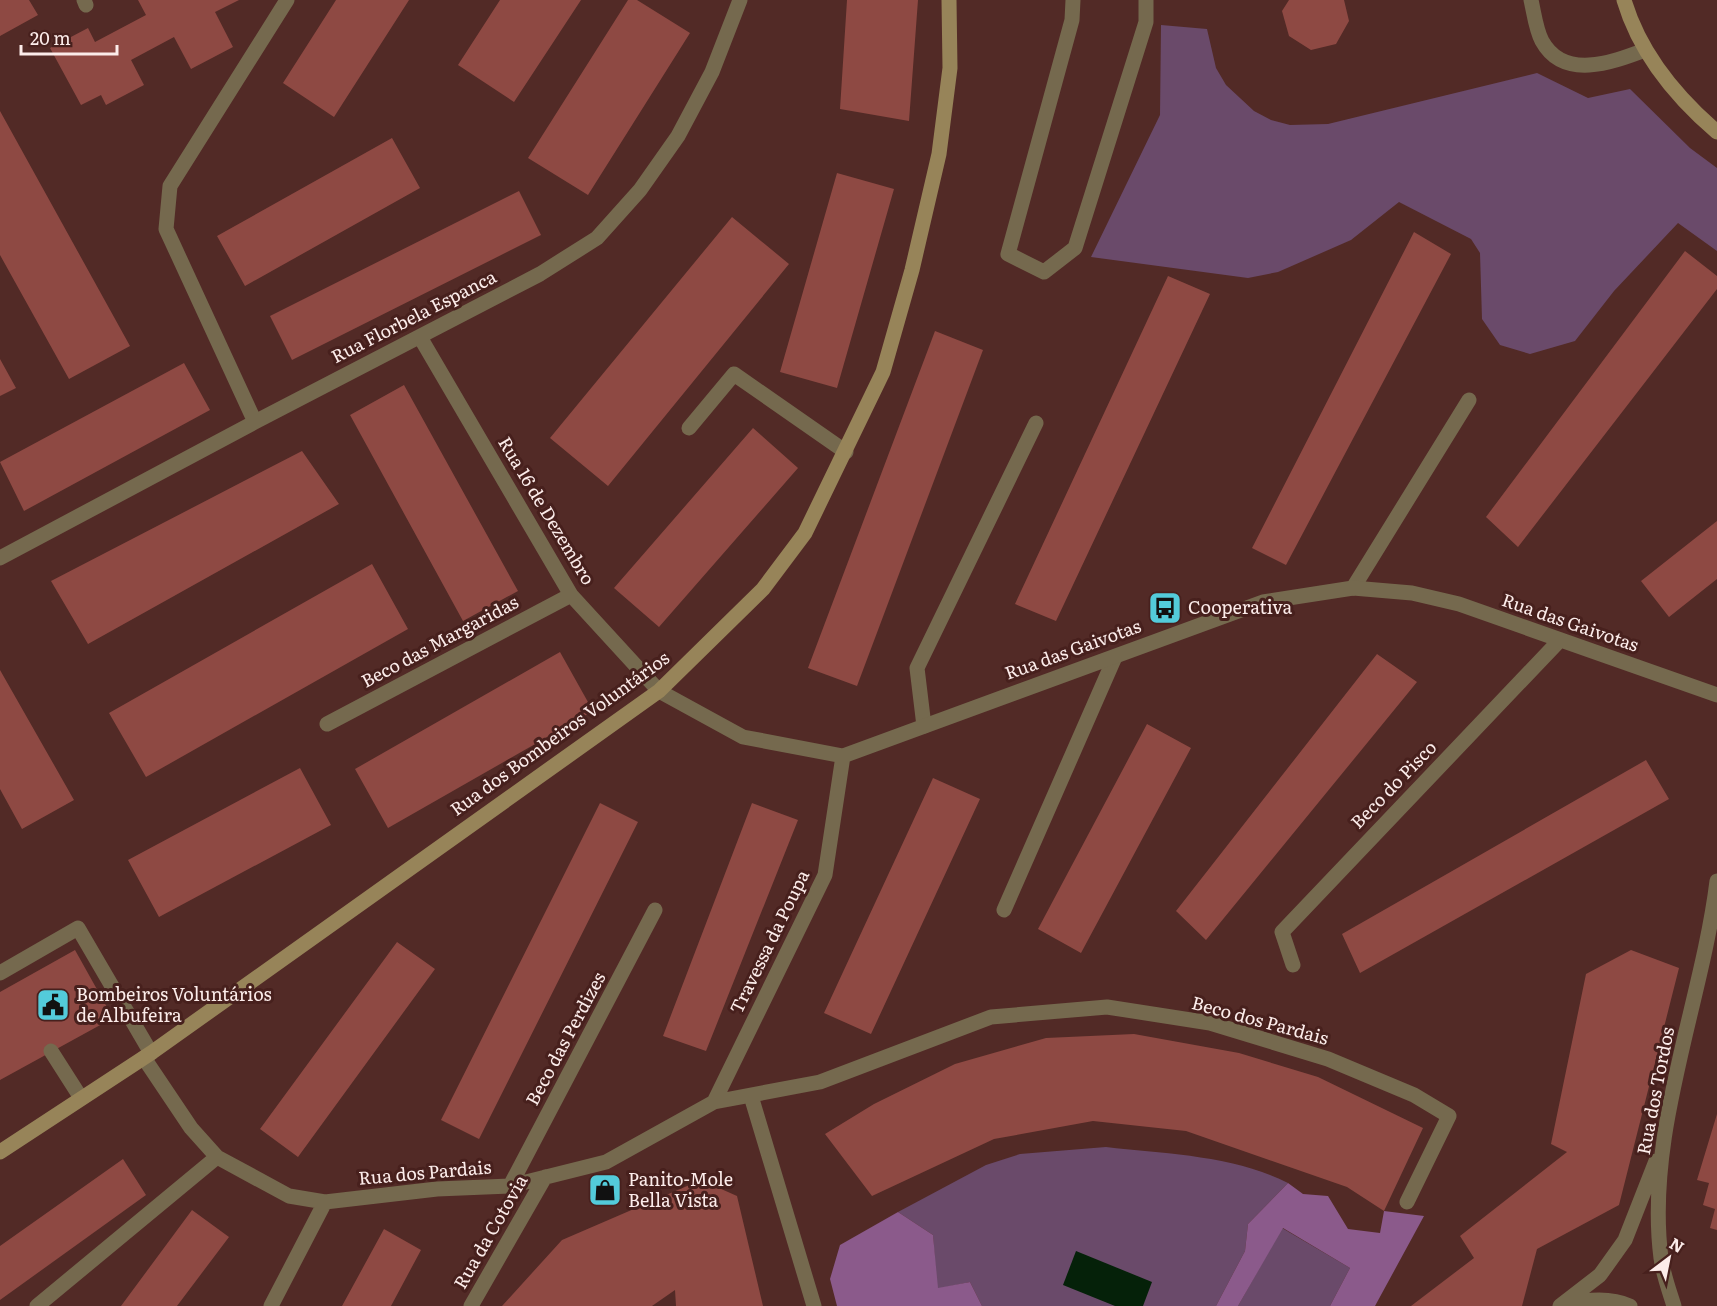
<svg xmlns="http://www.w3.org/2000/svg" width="1717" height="1306" font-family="Literata,serif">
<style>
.green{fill:#6a4a6a}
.forest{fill:#8b5a8b}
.water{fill:#052109}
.building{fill:#8e4943}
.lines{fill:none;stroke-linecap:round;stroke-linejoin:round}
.lane{stroke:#75694e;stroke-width:15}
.street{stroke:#75694e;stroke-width:15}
.secondary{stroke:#978459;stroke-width:15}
.labels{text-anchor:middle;stroke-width:6;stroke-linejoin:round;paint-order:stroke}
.street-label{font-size:18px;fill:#fcecea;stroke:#47201d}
.poi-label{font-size:18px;fill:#fcecea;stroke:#47201d;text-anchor:start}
</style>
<rect width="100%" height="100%" fill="#522a26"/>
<path class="green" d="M1161,25L1207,29L1216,68L1226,85L1254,111L1271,120L1290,125L1328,124L1537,73L1588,98L1630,89L1690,148L1717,168V251L1678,223L1614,291L1575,341L1530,354L1500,345L1482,319L1480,253L1471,239L1399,202L1351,240L1278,272L1248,278L1091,257L1160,115Z
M1106,1147C1166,1154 1233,1155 1288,1183L1248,1224L1245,1251L1216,1306H982L970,1282L937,1289L933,1235L898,1212L986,1165L1020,1154Z
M1282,1228L1350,1268L1330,1306H1238Z"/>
<path class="forest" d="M1288,1183L1303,1194L1328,1196L1348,1229L1380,1233L1384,1211L1424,1216L1375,1306H1330L1350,1268L1283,1228L1238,1306H1216L1245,1251L1248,1224Z
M898,1212L933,1235L938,1288L970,1282L982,1306H837L830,1279L840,1245Z"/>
<path class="water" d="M1076,1251L1152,1282L1143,1306H1115L1063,1285Z"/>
<path class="building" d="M0,0H29L38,15L0,36Z
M138,0H239L215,12L233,47L191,69L174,37L131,60L144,85L106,105L101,95L81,105L50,48L88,28L95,42L146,15Z
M336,0H409L334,117L283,83Z
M500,0H581L514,102L458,65Z
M628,0H637L690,33L588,195L528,158Z
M847,0H918L909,121L840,109Z
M1289,0H1344L1349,21L1336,44L1311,50L1289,36L1282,11Z
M0,111L130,346L69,379L0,255Z
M392,138L420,188L245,286L217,236Z
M837,173L894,189L837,388L780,372Z
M519,191L541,235L292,360L270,316Z
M732,217L789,264L608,486L550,438Z
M1414,232L1451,254L1286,565L1252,548Z
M1685,251L1717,276V289L1518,547L1486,517Z
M1168,276L1210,294L1056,621L1015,604Z
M935,331L983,350L857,686L808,668Z
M0,359L16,388L0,396Z
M184,363L210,410L24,511L0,462Z
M404,385L518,591L463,621L350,415Z
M753,428L798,468L659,627L614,588Z
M302,451L339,504L88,644L51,581Z
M1717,521V579L1669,617L1641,581Z
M372,564L408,629L146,777L109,713Z
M560,652L593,711L388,828L355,769Z
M1377,654L1417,682L1206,940L1176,911Z
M0,670L74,800L22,829L0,789Z
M1147,724L1191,748L1081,953L1038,929Z
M1646,760L1669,799L1360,973L1342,934Z
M300,768L331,825L159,917L128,860Z
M933,778L980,799L871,1034L824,1013Z
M600,803L638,822L479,1139L441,1120Z
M752,803L798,820L706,1051L663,1036Z
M397,942L435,969L298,1157L260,1129Z
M75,950L113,1018L0,1080V992Z
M1631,950L1679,968L1619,1205L1537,1249L1522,1306H1411L1474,1258L1460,1236L1567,1152L1551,1144L1586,974Z
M1134,1034L1239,1053L1318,1077L1423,1128L1384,1211L1347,1187L1186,1131L1093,1121L994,1139L872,1196L825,1134L874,1104L955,1064L1046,1038Z
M1717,1114V1230L1710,1228L1715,1209L1703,1205L1709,1183L1697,1180Z
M123,1159L146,1195L0,1300V1246Z
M701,1180L737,1196L763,1306H676L675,1290L652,1306H502L562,1240Z
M192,1210L229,1237L177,1306H121Z
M384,1229L421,1250L391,1306H342Z"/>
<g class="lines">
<path class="lane" d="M1073,0L1072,20L1008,254L1044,272L1075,248L1146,22V0
M689,428L734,374L846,452
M1353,588L1469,400
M924,726L917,668L1036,423
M1004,910L1115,657
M0,973L78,928L151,1053
M51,1051L81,1098"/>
<path class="street" d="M84,0L86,5
M1531,0C1534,13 1536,30 1542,41C1564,81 1613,62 1645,50
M420,337L571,595L659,691L743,737L843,756L1263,602L1353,588L1412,593L1459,604L1717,695
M255,422L166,229L170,186L287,0
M0,558L255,422L540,274L597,238L640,190L678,136L712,72L740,0
M327,724L571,595
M1293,965L1282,932L1560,640
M144,1058L191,1128L217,1157L289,1196L325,1202L437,1189L510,1186L606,1162L714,1102L820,1082L991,1017L1107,1007L1210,1023L1328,1059L1414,1095L1449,1116L1407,1202
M751,1096L814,1306
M714,1102L825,875L843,756
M510,1186L655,910
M1568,1304C1589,1299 1610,1297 1630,1306
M37,1306L217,1157
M271,1306L325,1202
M471,1306L545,1177
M1560,1306L1600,1275L1625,1240L1656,1161
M1674,1306C1669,1290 1663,1274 1661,1258C1645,1134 1702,1003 1717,881"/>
<path class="secondary" d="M1624,0C1640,54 1675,96 1717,132
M0,1152L151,1053L659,691L763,589L805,533L883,372L912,270L939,154L950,68L949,0"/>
</g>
<defs>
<g id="bus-square" transform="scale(1.725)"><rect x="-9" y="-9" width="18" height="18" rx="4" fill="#53cbda" stroke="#47201d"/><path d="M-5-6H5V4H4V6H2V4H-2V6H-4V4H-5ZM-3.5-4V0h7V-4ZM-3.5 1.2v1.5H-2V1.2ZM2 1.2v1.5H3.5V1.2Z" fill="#111"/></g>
<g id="civic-square" transform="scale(1.725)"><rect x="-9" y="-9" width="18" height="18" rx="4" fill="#53cbda" stroke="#47201d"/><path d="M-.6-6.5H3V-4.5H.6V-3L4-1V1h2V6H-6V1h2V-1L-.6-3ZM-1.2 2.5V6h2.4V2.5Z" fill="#111"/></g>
<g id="shop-square" transform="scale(1.725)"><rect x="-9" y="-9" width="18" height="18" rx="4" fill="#53cbda" stroke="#47201d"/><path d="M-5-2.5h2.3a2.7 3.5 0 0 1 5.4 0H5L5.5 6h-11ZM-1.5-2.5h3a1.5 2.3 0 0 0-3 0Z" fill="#111"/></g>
</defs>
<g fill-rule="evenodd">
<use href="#bus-square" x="1165" y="608"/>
<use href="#civic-square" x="53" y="1005"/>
<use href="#shop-square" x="605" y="1190"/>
</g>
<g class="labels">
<g class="street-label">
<text transform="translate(414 317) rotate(-27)" y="6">Rua Florbela Espanca</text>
<text transform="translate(546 511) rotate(59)" y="6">Rua 16 de Dezembro</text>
<text transform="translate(1570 623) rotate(19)" y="6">Rua das Gaivotas</text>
<text transform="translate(440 642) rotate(-28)" y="6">Beco das Margaridas</text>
<text transform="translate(1073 650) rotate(-20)" y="6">Rua das Gaivotas</text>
<text transform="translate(560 734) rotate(-36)" y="6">Rua dos Bombeiros Voluntários</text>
<text transform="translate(1394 785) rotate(-46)" y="6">Beco do Pisco</text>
<text transform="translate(770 942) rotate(-64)" y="6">Travessa da Poupa</text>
<text transform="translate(1260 1021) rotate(15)" y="6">Beco dos Pardais</text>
<text transform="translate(566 1039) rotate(-62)" y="6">Beco das Perdizes</text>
<text transform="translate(1656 1091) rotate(-79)" y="6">Rua dos Tordos</text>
<text transform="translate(425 1173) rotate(-5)" y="6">Rua dos Pardais</text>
<text transform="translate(491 1232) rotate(-60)" y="6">Rua da Cotovia</text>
</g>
<g class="poi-label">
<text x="1188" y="614">Cooperativa</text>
<text x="76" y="1001">Bombeiros Voluntários<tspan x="76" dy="21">de Albufeira</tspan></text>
<text x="628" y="1186">Panito-Mole<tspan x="628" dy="21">Bella Vista</tspan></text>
</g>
</g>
<g transform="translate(1669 1258) rotate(32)" stroke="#47201d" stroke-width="4.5" paint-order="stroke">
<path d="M0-4.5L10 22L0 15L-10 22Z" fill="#fcecea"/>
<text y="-9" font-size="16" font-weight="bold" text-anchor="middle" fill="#fcecea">N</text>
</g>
<path d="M21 45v9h96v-9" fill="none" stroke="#fcecea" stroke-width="3"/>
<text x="30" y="45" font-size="18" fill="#fcecea" stroke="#47201d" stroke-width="4.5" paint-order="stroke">20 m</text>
</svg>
